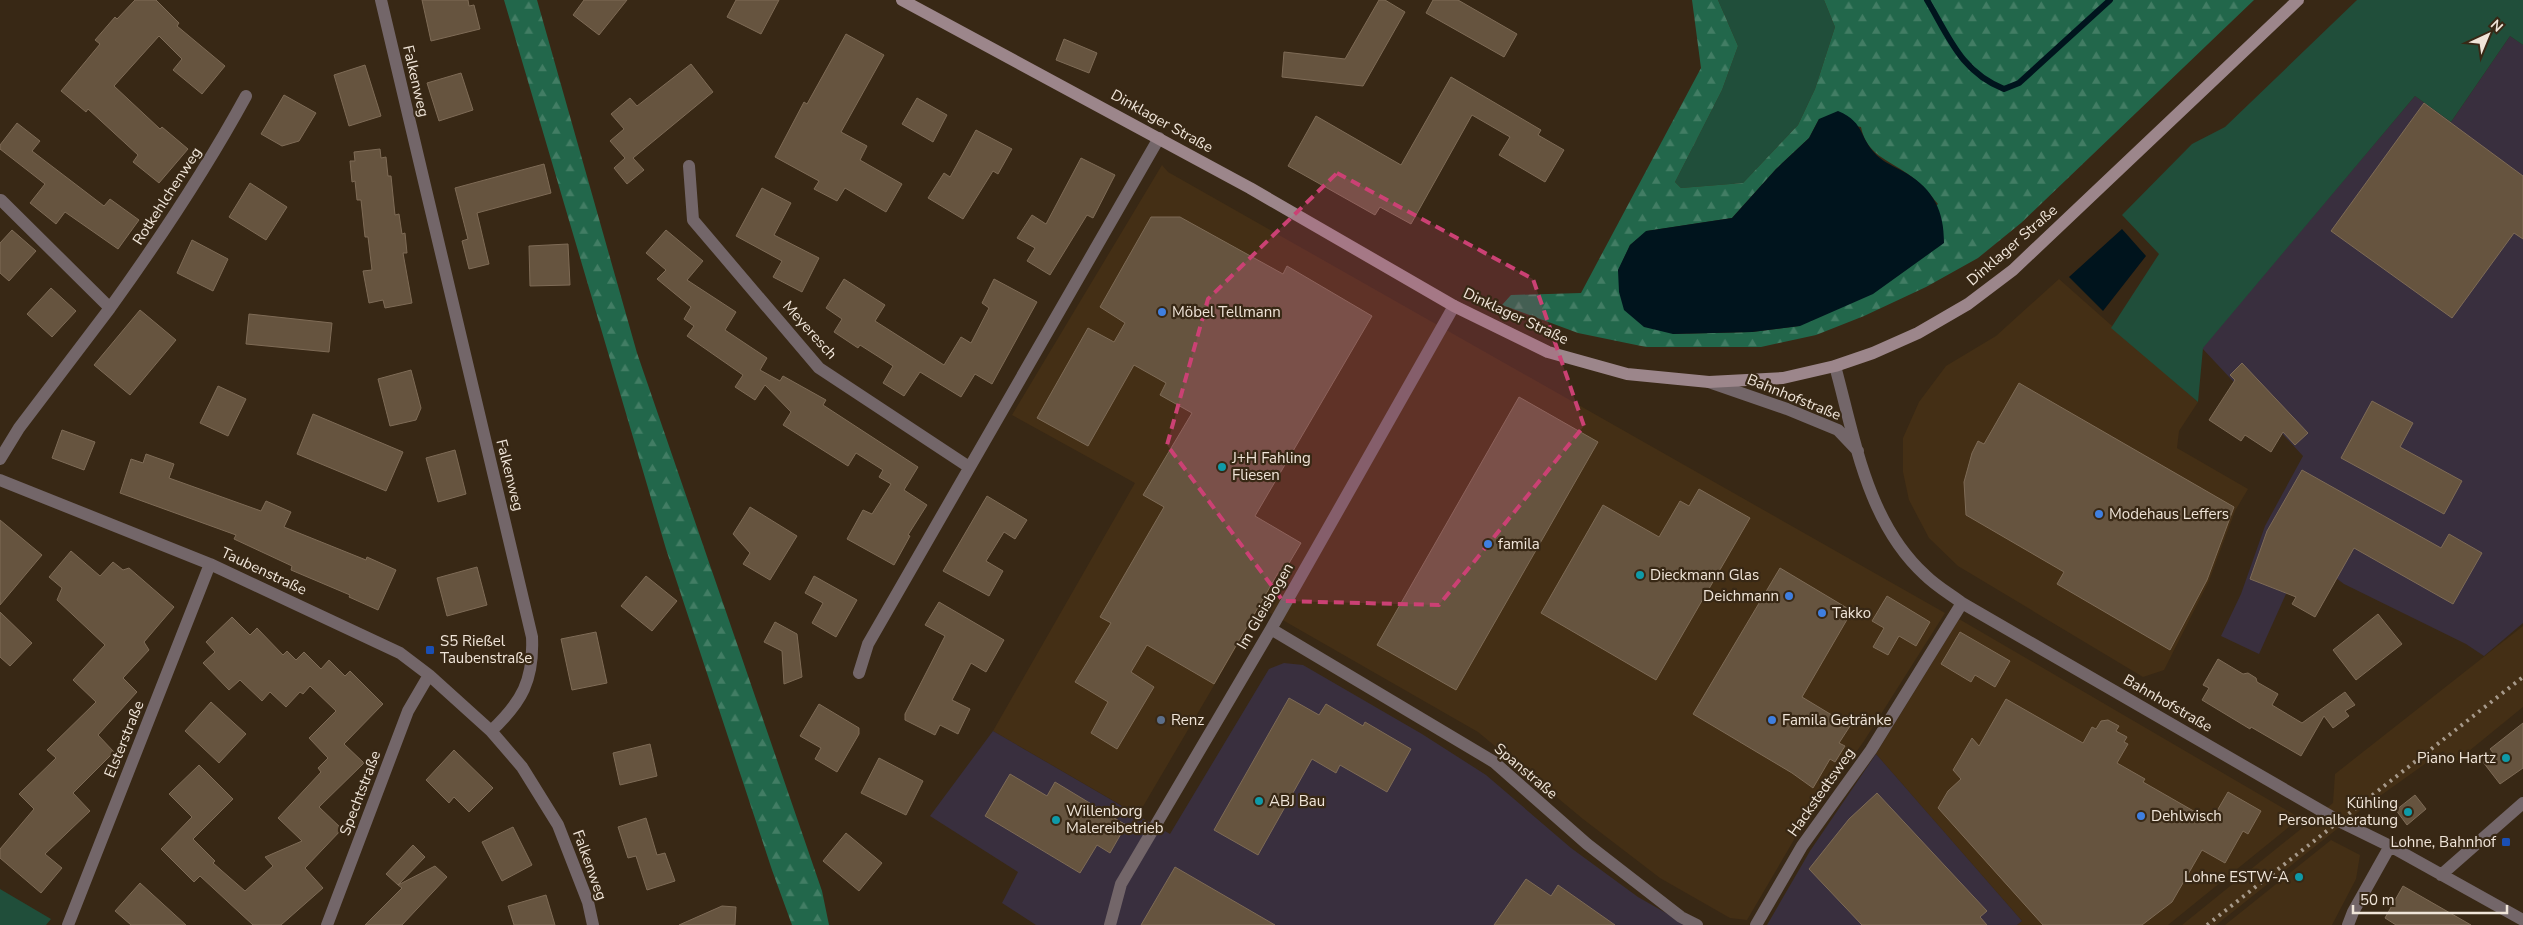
<svg xmlns="http://www.w3.org/2000/svg" width="2523" height="925" font-family="'Nunito Sans',sans-serif">
<style>
.built{fill:#442f15}
.industrial{fill:#392f3e}
.green{fill:#204e3a}
.forest{fill:url(#forest-firs);fill-rule:evenodd}
.water{fill:#00141d}
.lines{fill:none;stroke-linecap:round;stroke-linejoin:round}
.stream{stroke:#00141d;stroke-width:6}
.building{fill:#66543f;stroke:#7e6b56}
.street{stroke:#736669;stroke-width:12}
.secondary{stroke:#9c868b;stroke-width:12}
.rail{stroke:#a79a8b;stroke-width:4;stroke-dasharray:2.5 5;stroke-linecap:butt}
.marked{fill:#cb4174;fill-opacity:0.2;stroke:#cb4174;stroke-width:4;stroke-dasharray:10 6;stroke-linejoin:round}
.shop-dot{fill:#3f7fe0;stroke:#382815;stroke-width:2}
.culture-dot{fill:#0f9aa8;stroke:#382815;stroke-width:2}
.transit-dot{fill:#1a4fb4;stroke:#382815;stroke-width:2}
.service-dot{fill:#5c6f8a;stroke:#382815;stroke-width:2}
.labels{text-anchor:middle;stroke-width:4.5;stroke-linejoin:round;paint-order:stroke}
.street-label{font-size:15px;fill:#f0e5d9;stroke:#382815}
.poi-label{font-size:15px;fill:#f0e5d9;stroke:#382815;text-anchor:start}
</style>
<defs>
<pattern id="forest-firs" width="22" height="20" patternUnits="userSpaceOnUse" patternTransform="scale(1.25)"><rect width="22" height="20" fill="#22674b"/><path d="M5 1l3.5 6h-7zM16 11l3.5 6h-7z" fill="#427d64"/></pattern>
</defs>
<rect width="100%" height="100%" fill="#382815"/>
<path class="built" d="M1162,165L1168,172L1945,613L1864,741L1795,838L1747,920L1730,918L1660,878L1583,819L1478,732L1260,607L1138,815L993,731L1135,483L1012,415Z
M2059,279L2198,402L2179,431L2177,448L2248,489L2235,511L2209,581L2164,670L2143,677L1958,566L1929,538L1909,500L1903,472V438L1919,402L1946,366L1996,336Z
M1959,619L2300,818L2168,925H2017L2022,921L1876,754Z
M2523,626V707L2453,764L2443,751L2366,806L2216,925H2182L2333,803L2335,774Z
M2331,840L2360,855L2356,879L2332,925H2225Z"/>
<path class="industrial" d="M2510,36L2523,45V623L2484,656L2466,644L2344,584L2304,554L2259,654L2221,636L2241,594L2265,526L2303,456L2202,348L2415,96L2451,122Z
M1284,663L1303,665L1422,734L1486,775L1571,848L1638,897L1687,925H1036L1002,903L1018,872L930,816L993,731L1170,834L1269,669Z
M1876,754L2022,921L2017,925H1767L1810,851Z"/>
<path class="green" d="M1718,0H1824L1835,27L1815,89L1798,125L1743,183L1681,188L1675,182L1722,90L1738,46Z
M2357,0H2523V45L2510,36L2451,122L2415,96L2203,348L2198,402L2111,328L2159,254L2122,215L2192,144L2225,127Z
M0,889L51,919L46,925H0Z"/>
<path class="forest" d="M504,0H537L637,353L822,891L829,925H792L772,870L666,549Z
M1692,0H1718L1738,46L1722,90L1675,182L1681,188L1743,183L1798,125L1815,89L1835,27L1824,0H2254L2021,223L1978,258L1926,287L1864,316L1816,335L1761,347H1646L1578,333L1502,305L1511,295L1581,293L1701,68ZM1819,119L1861,127C1866,154 1888,160 1908,174C1920,182 1929,193 1938,204L1799,326L1752,332L1673,334L1618,271L1630,245L1647,231L1732,218L1776,169L1809,138Z"/>
<path class="water" d="M1838,111C1867,123 1858,140 1880,158C1887,164 1898,168 1906,173C1934,190 1944,211 1944,243L1873,294L1800,326L1752,332L1673,334L1644,327L1624,310L1619,292L1618,270L1630,245L1646,231L1732,218L1776,169L1809,138L1819,119Z
M2122,229L2146,256L2103,311L2069,277Z"/>
<g class="lines">
<path class="stream" d="M1927,0C1949,37 1961,72 2004,89L2019,83L2110,0"/>
</g>
<path class="building" d="M135,0H156L179,23L177,26L225,66L202,94L173,70L182,59L159,36L114,86L160,129L162,127L188,149L159,183L133,162L138,155L88,109L86,112L61,91L100,44L95,40L115,17L117,19Z
M422,0H468L469,6L474,5L480,29L431,41Z
M584,0H627L599,35L573,15Z
M736,0H779L761,34L727,17Z
M1379,0H1385L1405,12L1363,86L1282,77L1284,52L1345,59Z
M1433,0H1458L1517,34L1504,57L1426,13Z
M846,34L884,55L841,132L867,146L860,160L902,184L886,212L845,188L837,201L814,189L819,181L775,157L804,102L807,104Z
M1064,39L1097,53L1089,73L1056,60Z
M691,64L713,92L633,158L644,170L627,184L614,168L625,158L610,141L624,129L611,114L630,98L637,106Z
M365,65L381,116L349,126L334,75Z
M461,73L473,110L439,121L427,83Z
M1451,77L1541,130L1538,135L1564,150L1545,182L1499,155L1510,137L1472,115L1411,224L1380,207L1375,215L1288,166L1316,116L1401,165Z
M284,95L316,113L299,141L282,146L261,134Z
M917,98L947,115L933,142L902,124Z
M2424,103L2523,176V239L2514,233L2452,318L2331,231Z
M17,123L40,141L32,151L104,206L110,199L139,220L118,249L65,212L56,224L30,203L45,184L0,149V145Z
M976,130L1012,149L998,174L993,171L963,219L928,198L944,173L950,177Z
M380,149L381,158L386,157L388,176H391L395,215L399,214L402,234L405,233L407,253H403L412,303L385,308L383,300L369,303L363,271L372,270L368,237H365L361,200H357L355,181L352,182L350,161H355L354,152Z
M1081,158L1115,175L1093,218L1087,215L1050,275L1027,261L1035,248L1017,238L1032,215L1046,224Z
M544,164L551,193L477,213L489,264L469,269L462,241L468,239L455,188Z
M250,183L287,207L266,240L229,217Z
M762,188L791,203L774,235L819,258L802,292L773,277L782,261L736,236Z
M1151,217H1180L1283,274L1287,266L1372,316L1255,516L1301,543L1282,575L1278,573L1214,684L1147,645L1131,672L1154,687L1117,749L1091,733L1108,702L1075,682L1111,623L1100,617L1164,507L1143,495L1192,413L1160,395L1166,383L1134,365L1088,446L1037,418L1088,328L1114,342L1125,323L1100,307Z
M12,230L36,251L9,281L0,273V243Z
M666,230L703,261L687,280L736,312L725,330L767,358L760,370L780,381L783,376L826,400L823,405L918,467L904,490L927,505L908,535L910,536L894,565L847,539L863,510L872,514L891,484L879,477L883,470L856,453L848,466L783,425L791,412L765,385L755,400L735,387L743,375L687,336L694,326L684,319L691,307L657,279L666,270L646,253Z
M192,240L228,259L213,291L177,273Z
M568,244L570,285L530,286L529,246Z
M844,279L885,305L875,321L944,365L961,337L971,343L989,308L982,303L994,279L1037,302L992,384L975,374L961,397L920,372L904,396L883,383L893,366L860,345L858,348L834,332L842,319L826,308Z
M51,288L76,311L52,337L27,314Z
M140,310L176,340L130,395L94,365Z
M249,314L332,323L329,352L246,344Z
M2242,363L2308,433L2295,445L2283,432L2271,452L2245,435L2241,441L2209,420L2235,380L2230,375Z
M411,370L421,408L416,420L390,426L378,379Z
M2019,383L2234,507L2207,580L2170,650L2057,584L2064,572L1966,515L1964,482L1972,453L1978,441L1984,444Z
M218,386L246,399L228,436L200,423Z
M1519,397L1598,442L1456,690L1377,645Z
M2372,401L2413,423L2400,447L2462,481L2444,514L2341,458Z
M313,414L403,452L386,491L297,454Z
M62,430L95,442L84,470L52,458Z
M455,450L466,494L438,502L426,458Z
M146,454L174,464L169,478L261,511L266,501L291,512L284,527L366,560L367,557L396,570L378,610L349,597L350,595L291,570L292,566L234,539L236,535L120,493L131,459L143,463Z
M2302,470L2441,548L2449,534L2482,553L2453,604L2354,548L2315,617L2292,604L2296,597L2250,579L2267,531Z
M1699,489L1750,518L1656,680L1541,613L1603,505L1659,537L1680,501L1689,506Z
M987,496L1027,520L1015,539L1004,532L986,561L1003,571L989,596L943,571Z
M750,507L797,536L770,580L743,564L750,553L733,534Z
M0,520L42,555L0,605Z
M71,551L100,576L113,562L123,570L129,568L174,607L144,642L149,650L123,678L137,692L98,735L114,752L73,793L90,811L45,854L62,868L41,893L0,858V849L34,809L19,794L56,758L47,750L96,702L73,680L105,645L57,600L62,588L49,577Z
M477,567L487,605L447,616L437,578Z
M1780,568L1852,611L1802,697L1850,726L1839,743L1845,746L1835,762L1830,759L1813,788L1792,773L1693,714Z
M646,576L677,601L652,631L621,606Z
M814,576L857,600L836,637L812,623L823,603L805,593Z
M1887,596L1930,622L1916,646L1899,636L1888,655L1873,647L1884,628L1872,621Z
M939,602L1004,640L986,672L971,663L952,700L970,709L958,734L940,725L935,735L905,720V714L945,636L925,625Z
M0,612L32,643L10,666L0,657Z
M2378,614L2402,644L2356,680L2333,650Z
M232,617L250,635L257,628L283,655L287,651L296,660L304,652L321,669L329,660L345,676L350,671L383,704L344,744L364,763L319,807L342,829L305,868L323,888L281,925H253L200,876L194,882L161,849L192,817L169,794L199,765L233,799L193,839L215,861L213,863L245,891L273,866L265,857L302,841L278,818L321,772L318,768L328,758L309,738L336,711L310,686L303,694L300,692L286,707L270,692L262,701L240,680L229,690L203,663L215,652L206,642Z
M775,622L797,634L802,677L784,684L782,651L764,642Z
M596,632L607,683L572,690L561,639Z
M1960,632L2010,661L1995,687L1975,675L1971,682L1941,664Z
M2218,659L2243,674L2248,673L2256,678L2257,682L2278,694L2272,705L2302,723L2345,692L2355,705L2345,711L2349,716L2333,728L2324,716L2301,756L2251,727L2250,729L2202,700L2209,688L2203,685Z
M1289,698L1319,715L1326,704L1363,726L1365,722L1411,749L1387,792L1340,765L1336,773L1312,759L1258,855L1214,830Z
M2006,699L2083,743L2092,727L2096,729L2101,721L2108,720L2119,726L2116,731L2127,737L2124,742L2128,744L2117,763L2145,779L2143,782L2211,821L2228,792L2261,811L2248,834L2243,831L2225,863L2202,850L2172,902L2142,925H2043L1938,808L1948,791L1961,779L1953,770L1972,738L1979,746Z
M211,702L246,734L219,763L185,731Z
M819,704L859,728V734L837,772L815,759L821,748L800,736Z
M2523,723V768L2500,784L2483,762L2494,754L2490,749Z
M650,744L657,776L620,785L613,753Z
M454,750L493,788L469,812L454,797L449,803L426,780Z
M879,758L923,781L906,815L861,793Z
M1010,774L1047,796L1055,782L1126,825L1110,853L1097,845L1080,873L985,816Z
M1877,793L1987,911L1980,917L1987,925H1862L1809,869L1849,819Z
M2415,795L2426,809L2407,825L2396,810Z
M646,818L657,855L665,853L675,881L647,890L636,856L628,858L618,827Z
M513,827L532,865L502,881L482,842Z
M846,833L882,863L859,891L823,861Z
M413,845L425,857L398,885L386,874Z
M435,866L447,877L402,925H365L402,888L398,885Z
M1175,867L1275,925H1141Z
M1526,879L1551,896L1558,885L1615,925H1494Z
M140,883L186,925H131L115,911Z
M2403,886L2471,925H2396L2385,918Z
M546,895L555,925H514L508,906Z
M722,906L736,907L735,925H679Z"/>
<g class="lines">
<path class="street" d="M381,0L532,637C534,680 522,702 491,731
M689,166L693,220L819,368L969,467
M110,308C159,240 205,171 246,96
M1835,366C1855,439 1867,522 1925,575C1936,586 1950,594 1962,603L2339,821L2390,846L2523,920
M1709,382L1787,409L1838,430L1858,451
M0,459L19,428L110,308L1,200
M0,480L210,564L400,653L429,675L491,731L522,767L558,825L588,902L593,925
M1271,629L1494,762L1587,844L1681,917L1697,925
M859,673L868,644L1159,138
M2441,875L2523,803
M68,925L210,564
M327,925L408,711L429,675
M1110,925L1121,884L1271,629L1454,306
M1756,925L1802,846L1871,750L1962,603
M2348,925L2353,912L2390,846"/>
<path class="secondary" d="M902,0L1250,188L1454,306L1548,352L1627,374L1709,382L1783,378L1835,366L1873,353L1918,333L1968,304L2013,270L2298,0"/>
<path class="rail" d="M2207,925L2523,677"/>
</g>
<path class="marked" d="M1337,173L1533,279L1584,426L1439,605L1283,601L1167,445L1208,299Z"/>
<g class="shop-dot">
<circle cx="1162" cy="312" r="5"/>
<circle cx="2099" cy="514" r="5"/>
<circle cx="1488" cy="544" r="5"/>
<circle cx="1789" cy="596" r="5"/>
<circle cx="1822" cy="613" r="5"/>
<circle cx="1772" cy="720" r="5"/>
<circle cx="2141" cy="816" r="5"/>
</g>
<g class="culture-dot">
<circle cx="1222" cy="467" r="5"/>
<circle cx="1640" cy="575" r="5"/>
<circle cx="2506" cy="758" r="5"/>
<circle cx="1259" cy="801" r="5"/>
<circle cx="2408" cy="812" r="5"/>
<circle cx="1056" cy="820" r="5"/>
<circle cx="2299" cy="877" r="5"/>
</g>
<g class="transit-dot">
<rect x="425" y="645" width="10" height="10" rx="2.5"/>
<rect x="2501" y="837" width="10" height="10" rx="2.5"/>
</g>
<circle class="service-dot" cx="1161" cy="720" r="5"/>
<g class="labels">
<g class="street-label">
<text transform="translate(416 81) rotate(77)" y="5">Falkenweg</text>
<text transform="translate(1162 121) rotate(29)" y="5">Dinklager Straße</text>
<text transform="translate(167 196) rotate(-57)" y="5">Rotkehlchenweg</text>
<text transform="translate(2012 245) rotate(-41)" y="5">Dinklager Straße</text>
<text transform="translate(1516 316) rotate(25)" y="5">Dinklager Straße</text>
<text transform="translate(810 330) rotate(48)" y="5">Meyeresch</text>
<text transform="translate(1794 397) rotate(22)" y="5">Bahnhofstraße</text>
<text transform="translate(510 475) rotate(76)" y="5">Falkenweg</text>
<text transform="translate(264 571) rotate(25)" y="5">Taubenstraße</text>
<text transform="translate(1265 606) rotate(-60)" y="5">Im Gleisbogen</text>
<text transform="translate(2168 703) rotate(30)" y="5">Bahnhofstraße</text>
<text transform="translate(124 739) rotate(-68)" y="5">Elsterstraße</text>
<text transform="translate(1526 771) rotate(40)" y="5">Spanstraße</text>
<text transform="translate(1821 792) rotate(-55)" y="5">Hackstedtsweg</text>
<text transform="translate(360 793) rotate(-69)" y="5">Spechtstraße</text>
<text transform="translate(590 865) rotate(70)" y="5">Falkenweg</text>
</g>
<g class="poi-label">
<text x="1172" y="317">Möbel Tellmann</text>
<text x="1232" y="463">J+H Fahling<tspan x="1232" dy="17">Fliesen</tspan></text>
<text x="2109" y="519">Modehaus Leffers</text>
<text x="1498" y="549">famila</text>
<text x="1650" y="580">Dieckmann Glas</text>
<text x="1779" y="601" text-anchor="end">Deichmann</text>
<text x="1832" y="618">Takko</text>
<text x="440" y="646">S5 Rießel<tspan x="440" dy="17">Taubenstraße</tspan></text>
<text x="1171" y="725">Renz</text>
<text x="1782" y="725">Famila Getränke</text>
<text x="2496" y="763" text-anchor="end">Piano Hartz</text>
<text x="1269" y="806">ABJ Bau</text>
<text x="2398" y="808" text-anchor="end">Kühling<tspan x="2398" dy="17">Personalberatung</tspan></text>
<text x="1066" y="816">Willenborg<tspan x="1066" dy="17">Malereibetrieb</tspan></text>
<text x="2151" y="821">Dehlwisch</text>
<text x="2496" y="847" text-anchor="end">Lohne, Bahnhof</text>
<text x="2289" y="882" text-anchor="end">Lohne ESTW-A</text>
</g>
</g>
<g transform="translate(2488 35) rotate(44)" stroke="#382815" stroke-width="4" paint-order="stroke">
<path d="M0-4L9 19L0 12L-9 19Z" fill="#f0e5d9"/>
<text y="-8" font-size="14" font-weight="bold" text-anchor="middle" fill="#f0e5d9">N</text>
</g>
<path d="M2353 905v8h154v-8" fill="none" stroke="#f0e5d9" stroke-width="2.5"/>
<text x="2360" y="905" font-size="15" fill="#f0e5d9" stroke="#382815" stroke-width="4" paint-order="stroke">50 m</text>
</svg>
